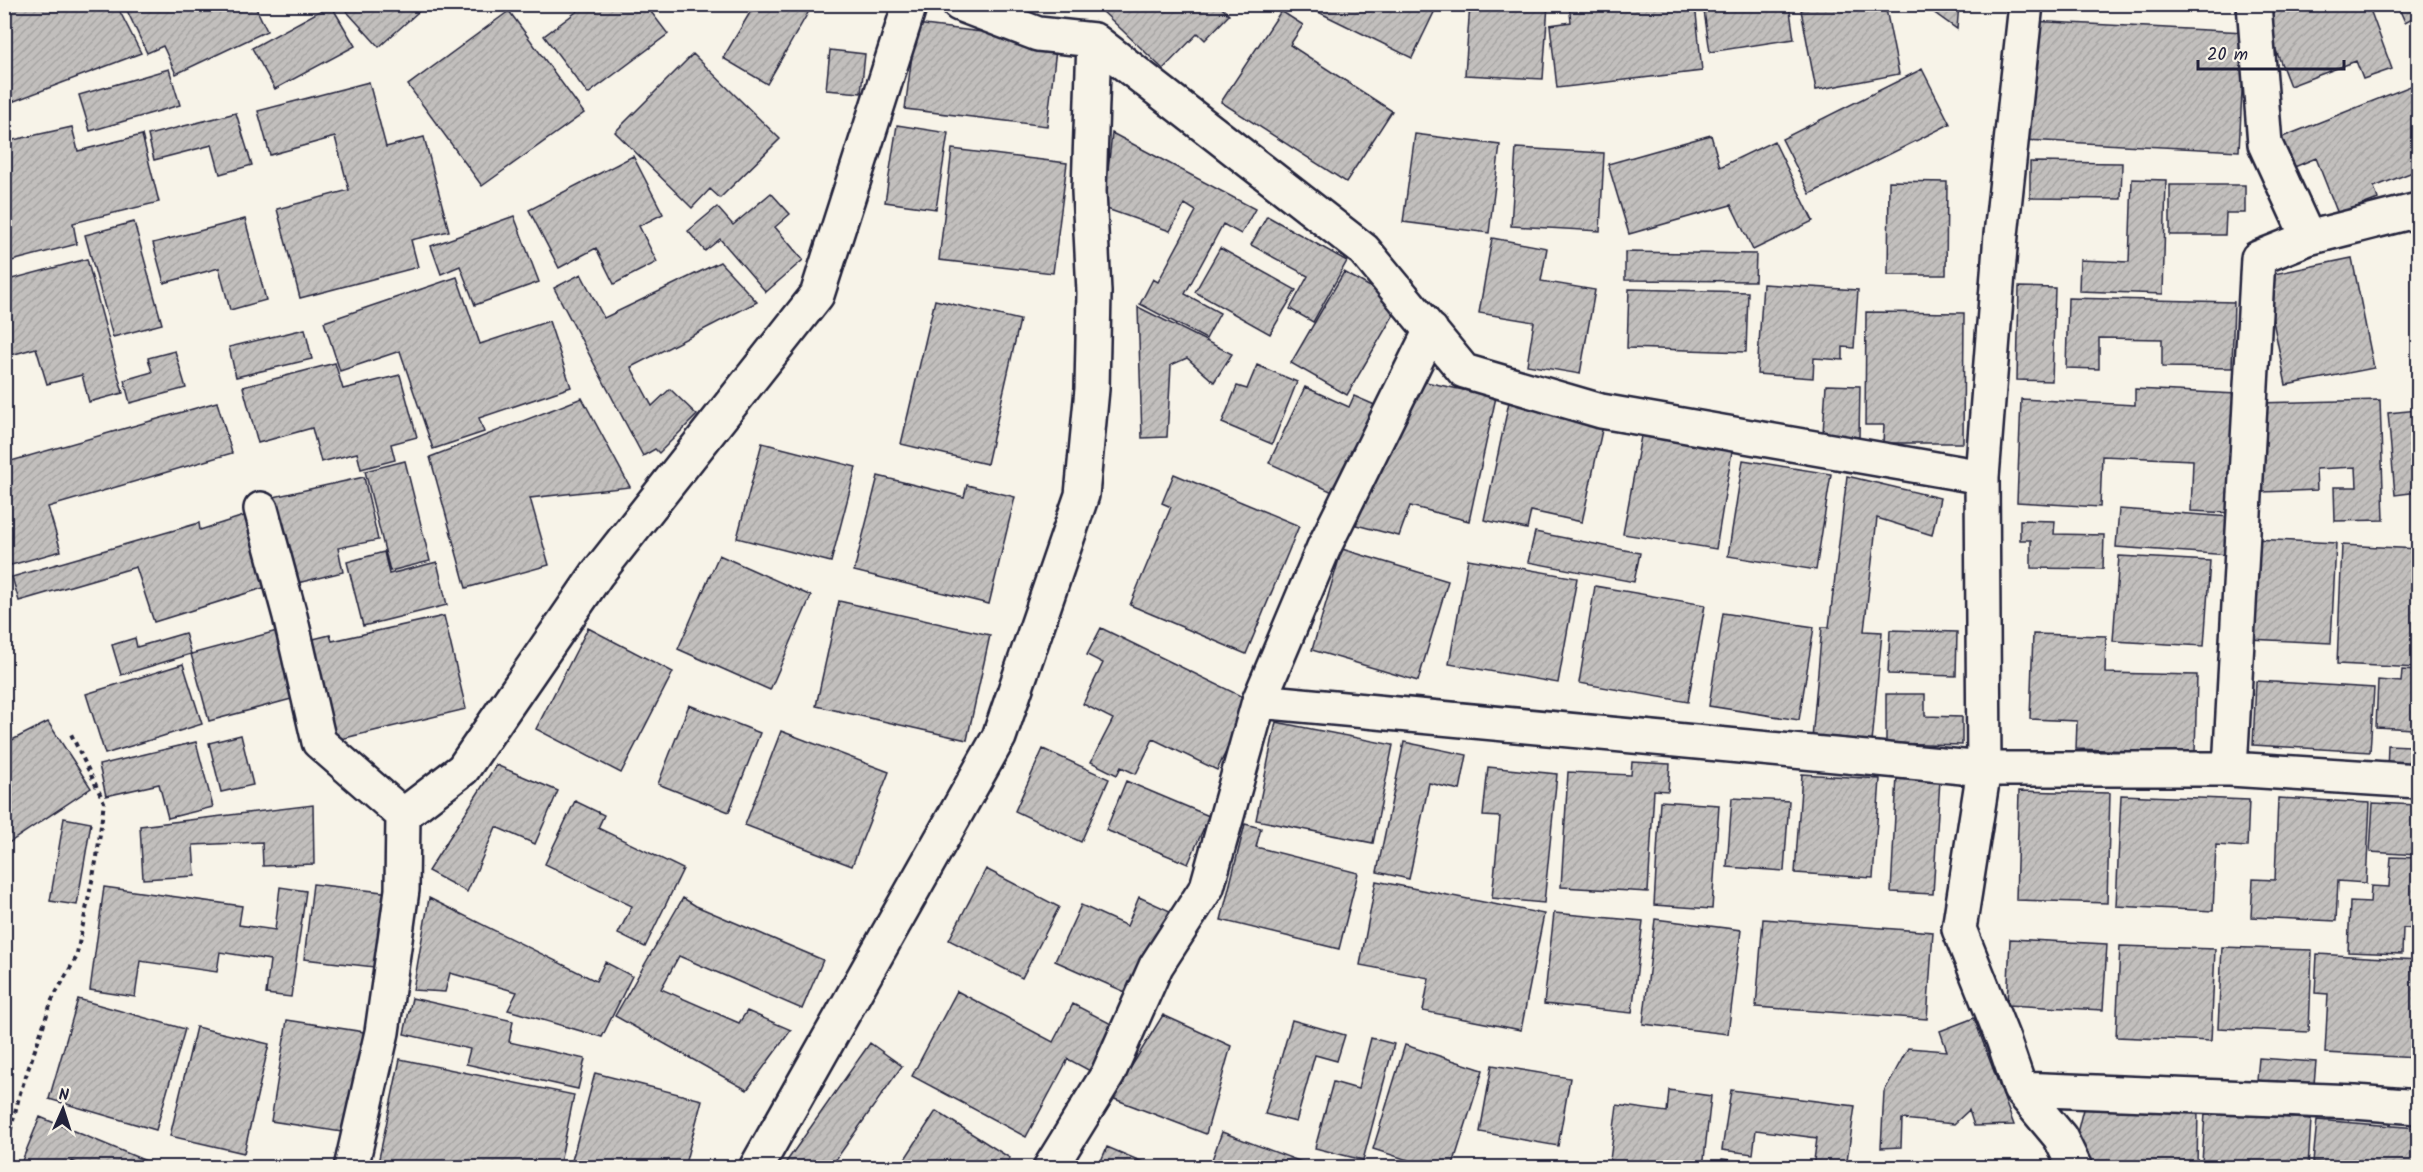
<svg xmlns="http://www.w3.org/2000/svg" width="2423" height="1172" font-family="Kalam,sans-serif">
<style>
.building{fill:url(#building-hatch);stroke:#22223b;stroke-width:1.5}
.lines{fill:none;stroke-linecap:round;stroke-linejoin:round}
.street-casing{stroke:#22223b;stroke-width:38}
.path{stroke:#22223b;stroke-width:4;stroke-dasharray:4.5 4.5;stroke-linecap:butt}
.street{stroke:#f7f3e8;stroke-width:33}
</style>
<defs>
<pattern id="building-hatch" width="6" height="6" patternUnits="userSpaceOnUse" patternTransform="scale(1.5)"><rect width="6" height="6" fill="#c2bfbd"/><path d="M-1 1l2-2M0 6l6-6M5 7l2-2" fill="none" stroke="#a6a4a3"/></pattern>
</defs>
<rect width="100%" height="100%" fill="#f7f3e8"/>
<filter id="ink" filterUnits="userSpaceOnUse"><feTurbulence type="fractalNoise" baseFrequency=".0167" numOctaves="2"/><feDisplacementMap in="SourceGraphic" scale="12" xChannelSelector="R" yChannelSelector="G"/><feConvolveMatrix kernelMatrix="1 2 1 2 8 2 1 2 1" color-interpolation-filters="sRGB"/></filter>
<g filter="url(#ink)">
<path class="building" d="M24,4H116L141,53L4,105V10Z
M124,4H254L267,31L176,74L163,46L147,53Z
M340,4H427L379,47Z
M587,4H645L668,34L588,94L544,36Z
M755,4H813L767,84L723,58Z
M1106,4H1218L1229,15L1205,40L1198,33L1163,69L1101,10Z
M1302,4H1438L1412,58Z
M1470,4H1548L1543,79L1465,75Z
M1569,4H1695L1702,71L1557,88L1550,25L1571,22Z
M1703,4H1789L1794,39L1710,52Z
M1830,4H1885L1899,74L1816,90L1801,10Z
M1922,4H1959L1957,29Z
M2294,4H2368L2392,69L2363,79L2356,61L2290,86L2263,17Z
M2397,4H2418V15L2405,22Z
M331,5L355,46L275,89L252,48Z
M509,11L584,113L482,186L408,85Z
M1281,11L1303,25L1290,45L1392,111L1346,182L1221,102Z
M2030,21L2245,32L2239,151L2023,140Z
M916,24L1057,41L1047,126L905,109Z
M830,50L865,54L861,93L826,90Z
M693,54L780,139L720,198L710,189L692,208L615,132Z
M169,69L180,105L90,131L79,95Z
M1922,69L1950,124L1810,194L1782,139Z
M369,82L386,147L424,137L449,231L411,240L418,267L300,298L277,209L349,190L335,137L270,155L258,111Z
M2418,83V170L2374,187L2378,199L2338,214L2316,158L2292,168L2280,138Z
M236,113L252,165L220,174L212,145L154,160L148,135Z
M897,125L948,133L936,209L885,202Z
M72,127L78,151L142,135L159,202L73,223L77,244L4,263V142Z
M1112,133L1255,209L1241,234L1223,224L1185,294L1220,313L1206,339L1140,304L1153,279L1158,282L1196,211L1185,204L1170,231L1104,208Z
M1415,134L1500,145L1489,233L1403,222Z
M1711,135L1720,167L1774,141L1813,221L1753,250L1731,205L1629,234L1608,164Z
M1516,148L1604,153L1600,231L1511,226Z
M952,149L1067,163L1053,273L939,260Z
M633,156L663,214L639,226L657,262L614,284L596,248L559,268L529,210Z
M2030,162L2122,163L2121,199L2030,198Z
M2132,179L2166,180L2163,294L2079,291L2080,260L2129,262Z
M1889,181L1947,182L1946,275H1888Z
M2170,185H2245V213H2226L2225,235H2170Z
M771,193L790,214L775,227L803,260L766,292L720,239L705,251L688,231L717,207L733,225Z
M514,216L539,282L475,305L460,266L441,274L431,246Z
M1267,216L1347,261L1313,322L1290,309L1308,276L1251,245Z
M245,219L266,300L230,310L219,268L164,283L153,243Z
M134,222L162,324L113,337L85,235Z
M1492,238L1547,248L1541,281L1595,290L1580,374L1527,365L1534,322L1479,313Z
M1220,248L1296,290L1270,334L1195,292Z
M1625,252L1756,254L1755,281L1625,280Z
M2352,258L2374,368L2286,385L2264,276Z
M87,259L123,393L89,402L82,375L47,384L36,348L4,357V281Z
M720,262L757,302L631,367L652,406L670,389L697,415L659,453L655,449L643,456L554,288L581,274L604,318Z
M1344,272L1400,304L1347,395L1291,363Z
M457,277L480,344L549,321L571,387L479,418L484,432L433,449L400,351L340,371L324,322Z
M1763,284L1858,290L1854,348L1843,347V360L1814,358L1813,378L1757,374Z
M2019,287L2055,288L2052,381L2017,380Z
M1629,289L1748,292L1746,352L1627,348Z
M2068,298L2234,302L2232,368L2162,367V339L2099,338V369L2066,368Z
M935,300L1020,320L987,464L901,444Z
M1138,307L1232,354L1214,382L1187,358L1171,365L1167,437L1142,438Z
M1866,312L1964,313L1963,443H1883L1884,425H1865Z
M305,329L312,359L236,377L229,347Z
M175,351L186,388L130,403L124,380L152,372L148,358Z
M335,363L343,389L400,375L417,437L391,444L395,460L361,469L357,453L321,462L312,428L258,443L243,387Z
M1257,365L1297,382L1272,444L1222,423L1237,386L1247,389Z
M1412,379L1496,397L1469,521L1410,506L1399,536L1356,525Z
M1826,385L1860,386L1859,437L1823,433Z
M1305,387L1349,407L1354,396L1377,406L1337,494L1269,463Z
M2135,389L2237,394L2231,513L2191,511L2193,460L2102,456L2100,507L2017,502L2021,399L2135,405Z
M582,398L630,487L530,498L549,565L466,588L430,457Z
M2380,400L2384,520L2335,521L2334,487H2357L2356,467L2316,469L2317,490L2262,492L2258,403Z
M217,402L232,453L48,507L61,551L4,567V463Z
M1509,402L1604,421L1582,522L1531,511L1527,529L1484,520Z
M2418,410V492L2395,495L2388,413Z
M1641,436L1732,451L1716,549L1623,534Z
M762,443L856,467L831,562L737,538Z
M1743,460L1831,474L1816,570L1728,556Z
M405,461L430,561L390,571L365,471Z
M1174,474L1299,526L1246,654L1130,605L1171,507L1162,503Z
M878,476L964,497L967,485L1015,497L989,604L854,571Z
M1847,476L1940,498L1932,535L1877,518L1864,631L1882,632L1872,743L1812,739L1822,627H1829Z
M364,477L378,540L338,548L343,572L289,585L269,498Z
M2119,509L2231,517L2229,555L2116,547Z
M250,514L273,585L154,622L136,567L19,601L12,577L199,523L200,530Z
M2020,520L2055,521L2054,534L2104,535L2103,569L2031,568V540H2020Z
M1535,532L1640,553L1634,582L1528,562Z
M2254,539L2336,543L2331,643L2249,639Z
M2342,545L2418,549V668L2337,664Z
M1342,549L1448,581L1418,681L1312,650Z
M384,552L389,574L437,562L447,605L363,626L347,562Z
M719,555L811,596L770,690L678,649Z
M2119,556L2210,561L2204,646L2113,641Z
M1468,559L1577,578L1558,683L1449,664Z
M1595,586L1705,605L1688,702L1579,683Z
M839,601L990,635L967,740L816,706Z
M1723,613L1814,627L1799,720L1709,706Z
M444,616L466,709L328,742L305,641L330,635L332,641Z
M588,628L673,672L621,773L536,729Z
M1101,628L1251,701L1217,770L1153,739L1136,774L1121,767L1117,775L1091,762L1113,719L1083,704L1103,663L1087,655Z
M281,630L299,697L209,721L191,654Z
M1890,630L1957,632L1956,676L1888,674Z
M185,633L191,654L121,675L112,645L135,638L137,647Z
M2033,634L2106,636L2105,673L2197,675L2195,753L2076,749L2077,721L2030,719Z
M183,664L202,724L105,754L86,694Z
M2402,670L2418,671V775L2387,773L2388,745L2411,746L2413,729L2376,727L2378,680L2401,682Z
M2256,681L2374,688L2370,752L2253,745Z
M1886,694H1925V716L1962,717V745L1886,743Z
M689,705L760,733L729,812L658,784Z
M48,722L91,788L4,846V744Z
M1276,722L1393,745L1373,843L1256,820Z
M781,731L889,772L852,866L745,825Z
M241,735L253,785L221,792L209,743Z
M196,742L213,807L168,818L159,784L106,796L99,765Z
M1404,742L1467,755L1460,790L1429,783L1409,879L1377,872Z
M1043,749L1109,779L1081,842L1015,811Z
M1632,762L1670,764L1668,791L1654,790L1648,892L1561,887L1568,772L1631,775Z
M496,765L558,791L535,844L496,827L467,892L428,871Z
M1488,767L1557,774L1544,903L1492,898L1500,817L1483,816Z
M1802,774L1880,779L1873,878L1795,873Z
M1897,776L1940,779L1933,894L1891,892Z
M1126,781L1209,816L1188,864L1106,830Z
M2019,791L2110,793L2107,903L2016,900Z
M2121,795L2249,800L2247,847L2216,845L2213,911L2116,906Z
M1732,798L1789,801L1784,871L1727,867Z
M2278,798L2370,803L2366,883L2338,881L2336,921L2251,917L2253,879L2275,880Z
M575,801L604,815L598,828L683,869L645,947L618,934L632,906L545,864Z
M1660,801L1719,805L1712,909L1654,905Z
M2373,803L2418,805V855L2370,852Z
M313,805L314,864L263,866L262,842L193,845L195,876L143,879L140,826Z
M64,818L91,823L77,905L50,901Z
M1245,824L1261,828L1256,847L1358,873L1339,949L1221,920Z
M2391,857L2418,858V929L2403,928L2402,954L2348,952L2350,902L2370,903L2371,886L2389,887Z
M986,869L1059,907L1022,978L949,940Z
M1376,881L1544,914L1521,1030L1423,1011L1429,978L1360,965Z
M313,884L391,893L383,968L304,959Z
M104,887L242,906L239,925L275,930L280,887L306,891L291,997L266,994L270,960L220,952L217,972L140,961L135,997L90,990Z
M1139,897L1170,911L1132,995L1055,961L1081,905L1127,926Z
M429,898L596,981L605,962L632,976L602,1037L508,1010L517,992L450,973L445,992L413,990Z
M683,898L696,906L823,960L802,1009L679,956L661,989L739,1023L747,1011L791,1030L747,1090L615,1016Z
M1554,913L1643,921L1632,1013L1544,1004Z
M1655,919L1741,930L1728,1034L1643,1024Z
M1763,919L1933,932L1927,1019L1756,1007Z
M2010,939L2107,944L2103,1010L2007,1005Z
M2120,946L2215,949L2211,1041L2116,1037Z
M2222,947L2312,950L2309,1032L2218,1028Z
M2317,954L2418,960V1058L2325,1053L2328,994L2315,993Z
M957,991L1053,1042L1073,1004L1117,1027L1092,1072L1068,1059L1026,1137L912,1076Z
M412,998L513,1021L509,1042L585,1059L578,1089L466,1064L470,1049L404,1034Z
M78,999L185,1029L156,1130L49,1099Z
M1163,1015L1231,1046L1206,1134L1112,1098Z
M1974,1018L2014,1125L1974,1126L1969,1110L1954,1124L1902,1119L1901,1147L1881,1148L1884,1092L1908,1048L1947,1051L1940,1031Z
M287,1020L364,1032L348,1133L271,1121Z
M1292,1020L1345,1035L1337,1061L1315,1055L1296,1122L1265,1114Z
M196,1027L269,1044L244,1153L170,1136Z
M1371,1038L1394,1044L1363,1160L1315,1148L1333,1082L1358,1089Z
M870,1043L902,1066L830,1168H782Z
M1405,1045L1483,1070L1452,1168H1433L1373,1149Z
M2259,1058L2316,1062L2313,1095L2256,1091Z
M400,1059L574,1095L559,1168H377Z
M1492,1065L1570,1078L1558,1146L1480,1132Z
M595,1073L702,1100L684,1168H570Z
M1669,1090L1711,1096L1703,1168H1609L1617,1105L1667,1112Z
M1731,1090L1855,1106L1846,1168H1813L1817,1138L1756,1130L1753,1154L1722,1150Z
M2084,1105L2198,1110L2197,1168H2094L2077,1133Z
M936,1111L1010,1158L1003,1168H899Z
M2205,1113L2311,1119L2308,1168L2202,1163Z
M40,1117L163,1168H88L72,1161L69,1168H19Z
M2317,1120L2418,1128V1168L2313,1162Z
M1222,1132L1315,1167L1314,1168H1209Z
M1107,1147L1157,1168H1098Z
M1722,1159L1752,1163V1168H1720Z"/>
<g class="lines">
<g class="street-casing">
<path id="street" d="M959,4L1038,34L1094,40L1364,250L1464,371L1601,411L1982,477
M2026,4L2001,235L1982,477L1984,769L1959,929L2003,1039L2020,1089L2060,1137L2075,1168
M2254,4L2265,144L2308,238
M261,509L290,616L319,742L403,815
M1259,701L1984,769H2230L2418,781
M2230,769L2258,258L2308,238L2418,210
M2020,1089L2355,1102L2418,1107
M351,1168L382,1032L402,890L403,815L463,769L597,574L817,295L910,4
M756,1168L999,737L1082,495L1092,389L1094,292L1089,191L1094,40
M1050,1168L1108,1074L1156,966L1207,887L1259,701L1324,547L1431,330"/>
</g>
<path class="path" d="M4,1156L20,1093L52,1000L76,958L97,857L104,802L71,734"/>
<use href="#street" class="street"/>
</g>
</g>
<rect width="2423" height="1172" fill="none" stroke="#f7f3e8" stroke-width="24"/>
<rect x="12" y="12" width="2399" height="1148" fill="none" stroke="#22223b" stroke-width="2" filter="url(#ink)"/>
<g transform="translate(63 1109) rotate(3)" stroke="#f7f3e8" stroke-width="4.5" paint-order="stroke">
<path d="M0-4.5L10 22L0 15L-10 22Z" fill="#22223b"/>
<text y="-9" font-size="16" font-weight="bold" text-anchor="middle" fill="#22223b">N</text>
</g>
<path d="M2198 60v9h146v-9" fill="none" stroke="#22223b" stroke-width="3"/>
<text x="2207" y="60" font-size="18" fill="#22223b" stroke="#f7f3e8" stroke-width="4.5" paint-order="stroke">20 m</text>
</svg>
